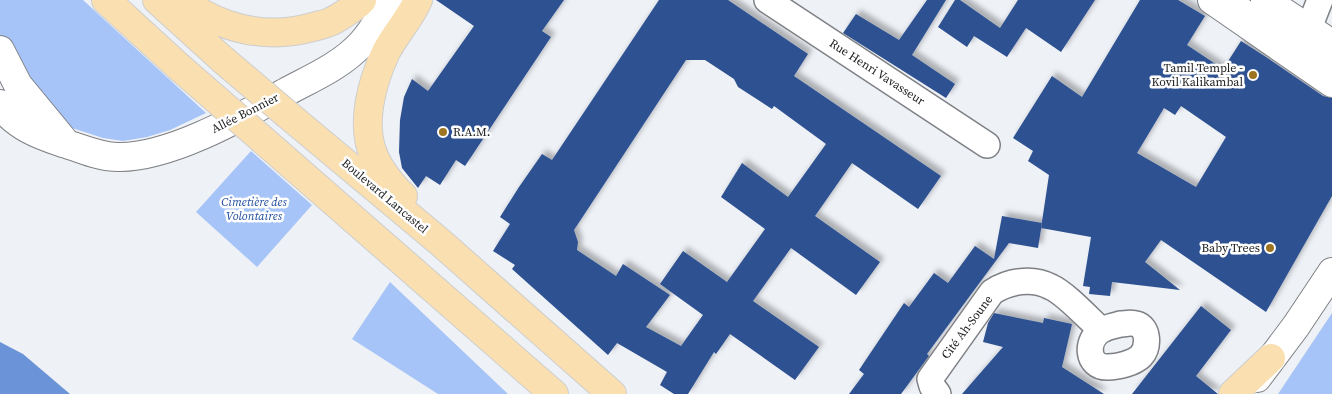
<svg xmlns="http://www.w3.org/2000/svg" width="1332" height="394" font-family="'Source Serif 4',serif">
<style>
.green{fill:#a6c4f7}
.water{fill:#6b93d8}
.building{fill:#2e5191;fill-rule:evenodd;filter:url(#shadow)}
.lines{fill:none;stroke-linecap:round;stroke-linejoin:round}
.service-casing{stroke:#7e8085;stroke-width:15}
.minor-casing{stroke:#7e8085;stroke-width:28}
.tertiary-casing{stroke:#7e8085;stroke-width:30}
.primary-casing{stroke:#cececf;stroke-width:30}
.service{stroke:#fff;stroke-width:12}
.minor{stroke:#fff;stroke-width:25}
.tertiary{stroke:#fff;stroke-width:28}
.primary{stroke:#fadfb0;stroke-width:28}
.primary-bridge-casing{stroke:#cececf;stroke-width:30;stroke-linecap:butt}
.primary-bridge{stroke:#fadfb0;stroke-width:28}
.poi-dot{fill:#9d7422;stroke:#fff;stroke-width:2}
.labels{text-anchor:middle;stroke-width:5;stroke-linejoin:round;paint-order:stroke}
.poi-label{font-size:12px;fill:#202123;stroke:#fff;text-anchor:end}
.street-label{font-size:12px;fill:#202123;stroke:#fff}
.park-label{font-size:12px;font-style:italic;fill:#1d4a9c;stroke:#fff}
</style>
<defs>
<filter id="shadow"><feDropShadow dx="4.5" dy="-4.5" stdDeviation="2.5" flood-color="#0004"/></filter>
</defs>
<rect width="100%" height="100%" fill="#eef1f6"/>
<path class="green" d="M0,0H83L206,113L170,130L147,137L123,141L103,138L66,126L52,115L7,44L0,36Z
M251,151L312,205L257,267L196,212Z
M390,282L508,394H438L352,339Z
M1332,313V394H1278Z"/>
<path class="water" d="M0,342L23,354L70,394H0Z"/>
<path class="building" d="M436,0H564L542,31L551,37L465,166L456,160L440,185L426,176L418,188L402,168L399,152L400,120L404,97L412,79L428,91L474,26Z
M659,0H728L808,54L794,76L941,176L918,209L852,163L815,216L880,262L856,295L791,248L753,301L819,347L795,380L730,334L716,354L714,352L688,394H674L660,385L667,372L617,343L608,355L512,269L515,265L493,251L510,224L500,217L519,187L542,154L552,160ZM686,60H705L734,79L738,87L772,109L774,106L826,144L788,197L742,163L721,197L765,229L727,282L683,251L660,284L703,315L681,346L646,327L670,295L623,264L616,276L577,250L578,242L574,230Z
M927,0H946L912,55L955,84L946,98L843,33L856,14L899,40Z
M955,0H960L1000,28L1018,0H1095L1061,52L1026,28L1007,57L974,36L967,47L938,27Z
M1140,0H1178L1205,16L1187,45L1223,69L1241,41L1266,57L1323,96L1332,98V196L1266,312L1161,240L1145,262L1180,290L1112,282L1110,296L1089,294L1090,287L1083,286L1091,237L1041,228L1049,175L1028,161L1033,151L1013,138L1052,76L1082,97ZM1181,106L1226,137L1196,187L1137,153L1164,108L1175,115Z
M1002,216L1042,223L1038,248L1009,243L927,354L929,356L901,394H849L864,374L859,370L904,303L909,307L934,273L948,283L975,246L994,259Z
M1201,306L1231,330L1196,376L1218,394H1132Z
M994,313L1043,323L1044,318L1072,324L1062,367L1104,394H962L1003,347L983,342L988,323Z"/>
<g class="lines">
<g class="service-casing">
<path id="service" d="M1238,0L1332,63"/>
</g>
<g class="minor-casing">
<path id="minor" d="M767,0L987,145
M1309,28L1320,0
M1120,324C1125,324 1131,322 1136,324C1149,327 1149,347 1141,356C1134,363 1118,367 1108,367C1086,368 1085,339 1102,330C1107,327 1114,326 1120,324Z
M938,394L932,386L930,379L992,292C1009,281 1032,277 1051,287C1065,293 1089,319 1101,330"/>
</g>
<g class="tertiary-casing">
<path id="tertiary" d="M1212,0L1332,83
M1265,0L1332,44
M0,50L18,85L65,142
M0,104C15,126 39,135 63,143C81,148 98,157 118,157C169,158 241,117 286,92C312,78 341,66 362,43C373,31 382,14 392,0
M1257,378L1296,326L1332,272"/>
</g>
<g class="primary-casing">
<path id="primary" d="M106,0L178,66
M157,0L222,59
M181,0C221,29 266,40 313,27C319,25 327,24 332,21C341,17 350,10 358,4L362,0
M288,115L440,242L612,394
M263,140L554,394
M403,196C393,187 379,169 374,156C360,124 372,82 386,52C395,34 410,19 418,0
M1233,394L1271,358"/>
</g>
<use href="#service" class="service"/>
<use href="#minor" class="minor"/>
<use href="#tertiary" class="tertiary"/>
<use href="#primary" class="primary"/>
<g class="primary-bridge-casing">
<path id="primary-bridge" d="M222,59L288,115
M178,66L263,140"/>
</g>
<use href="#primary-bridge" class="primary-bridge"/>
</g>
<g class="poi-dot">
<circle cx="1253" cy="75" r="5"/>
<circle cx="443" cy="132" r="5"/>
<circle cx="1270" cy="248" r="5"/>
</g>
<g class="labels">
<g class="poi-label">
<text x="1243" y="72">Tamil Temple -<tspan x="1243" dy="14">Kovil Kalikambal</tspan></text>
<text x="453" y="136" text-anchor="start">R.A.M.</text>
<text x="1260" y="252">Baby Trees</text>
</g>
<g class="street-label">
<text transform="translate(877 72) rotate(33)" y="4">Rue Henri Vavasseur</text>
<text transform="translate(245 113) rotate(-27)" y="4">Allée Bonnier</text>
<text transform="translate(385 196) rotate(40)" y="4">Boulevard Lancastel</text>
<text transform="translate(967 327) rotate(-53)" y="4">Cité Ah-Soune</text>
</g>
<g class="park-label">
<text x="254" y="206">Cimetière des<tspan x="254" dy="14">Volontaires</tspan></text>
</g>
</g>
</svg>
